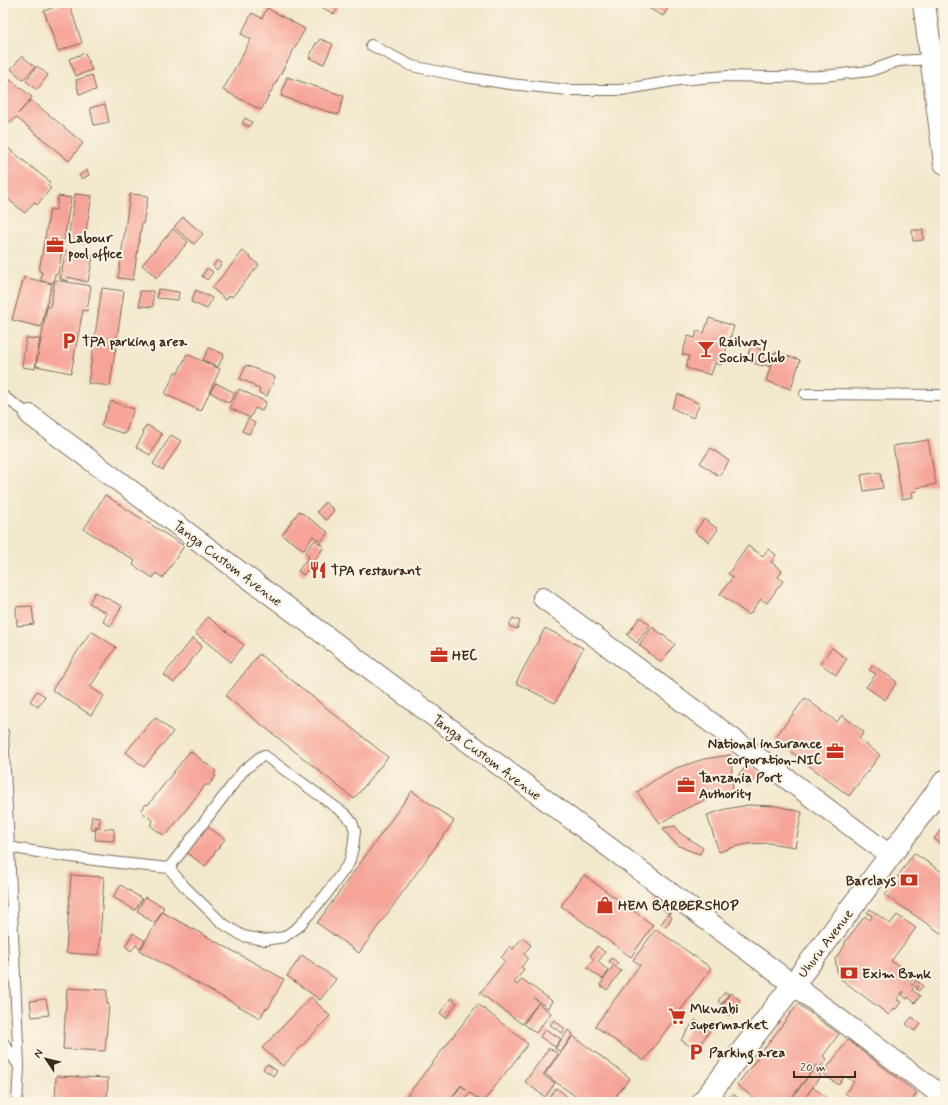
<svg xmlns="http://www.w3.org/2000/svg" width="948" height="1105" font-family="Mynerve,sans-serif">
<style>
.building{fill:#f6a498}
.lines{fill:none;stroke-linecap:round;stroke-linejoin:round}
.service-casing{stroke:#7b6c5b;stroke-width:12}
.minor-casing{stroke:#7b6c5b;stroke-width:22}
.tertiary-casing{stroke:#7b6c5b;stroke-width:24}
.service{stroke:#fff;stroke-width:10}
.minor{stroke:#fff;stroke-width:20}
.tertiary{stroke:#fff;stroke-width:22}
.labels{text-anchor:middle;stroke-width:4;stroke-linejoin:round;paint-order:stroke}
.poi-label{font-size:14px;font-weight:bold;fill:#3b2a1e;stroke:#fcf5e5;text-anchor:start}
.street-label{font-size:14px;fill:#3b2a1e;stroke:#fcf5e5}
</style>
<rect width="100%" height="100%" fill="#fcf5e5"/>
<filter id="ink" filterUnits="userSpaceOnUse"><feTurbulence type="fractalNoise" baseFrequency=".025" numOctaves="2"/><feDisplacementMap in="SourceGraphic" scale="8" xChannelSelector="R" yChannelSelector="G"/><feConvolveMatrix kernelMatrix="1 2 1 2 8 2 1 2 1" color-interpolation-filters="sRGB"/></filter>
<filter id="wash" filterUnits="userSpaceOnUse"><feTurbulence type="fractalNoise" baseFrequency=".012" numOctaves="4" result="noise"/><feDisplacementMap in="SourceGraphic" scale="16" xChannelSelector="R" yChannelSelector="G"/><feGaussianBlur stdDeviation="0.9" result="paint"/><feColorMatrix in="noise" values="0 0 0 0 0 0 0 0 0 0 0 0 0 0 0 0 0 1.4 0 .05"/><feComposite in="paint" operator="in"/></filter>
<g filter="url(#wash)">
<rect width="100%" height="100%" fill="#f2e8cd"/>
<g id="blocks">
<path class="building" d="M65,3H69L82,43L58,51L44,11Z
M317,3H329L338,8L334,14L316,4Z
M640,3H671L663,16Z
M267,8L305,29L261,110L223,90L251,39L241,34L252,13L262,18Z
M320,39L333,44L324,64L309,58L316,43L317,44Z
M85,53L92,70L76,76L69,59Z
M22,56L35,67L23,80L11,69Z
M37,66L48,75L37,90L26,81Z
M3,74L32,97L18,114L31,100L83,143L69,161L16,117L11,123L3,116Z
M92,75L96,90L79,94L76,80Z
M287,77L344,96L338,115L281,96Z
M105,104L109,122L94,125L90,108Z
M245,118L252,122L249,127L242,123Z
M3,144L50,182L47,185L51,188L37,205L34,202L25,213L3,195V191L6,187L3,184Z
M87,170L89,175L82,179L79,175Z
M75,194L92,196L84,243L68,240Z
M130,194L148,196L143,224L142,223L133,280L118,278Z
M58,196L71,198L58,274H55L53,283L41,281L42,272L39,271L50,209L56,210Z
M183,217L203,234L194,244L174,227Z
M173,229L188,242L157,278L142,265Z
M912,230H923V240L913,241Z
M66,250L93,256L88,282L68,277V281L60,279Z
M243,251L259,265L232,297L230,295L226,300L212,288Z
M217,260L222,263L217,270L213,266Z
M207,268L213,272L207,280L202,276Z
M24,277L52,284L41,327L12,320Z
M55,280L91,286L87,311L83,310L71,373L36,366L47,307H50Z
M102,288L124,291L110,386L88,383Z
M158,289L179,292L178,300L157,298Z
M196,290L212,298L207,309L191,302Z
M140,291H153V307L139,306Z
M709,318L734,326L721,365L715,363L711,375L686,368L689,356L682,354L688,336L695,338L697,331L704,333Z
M26,338L40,339L35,369L22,367Z
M751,346L774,354L769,367L763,364V366L749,362L752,355L748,354Z
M209,348L224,354L218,367L203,360Z
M775,352L800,360L791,389L766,381Z
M187,354L220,369L201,411L165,394L175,372L178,373Z
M246,365L275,377L267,396L259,393L260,389L254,387L255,385L240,379Z
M216,383L235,393L229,403L210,392Z
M239,389L266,402L262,411L255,408L250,418L230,408Z
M678,394L700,404L693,418L672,408Z
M111,401L134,409L125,434L101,426Z
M248,419L255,423L249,434L242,431Z
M147,425L162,434L150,455L136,447L144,433L142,432Z
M171,435L181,441L163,470L153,464Z
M928,440L936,484L916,488L917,491L912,492L913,497L902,499L893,446Z
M711,448L729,461L719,476L700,463Z
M880,472L883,488L864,491L861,475Z
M105,495L184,546L163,578L156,573L153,578L133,565L135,561L84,529Z
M325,502L334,510L326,520L317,512Z
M299,511L328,532L321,542L313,536L304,550L282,535Z
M704,519L718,529L709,542L695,532Z
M315,540L324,547L304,575L298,571L309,556L305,553Z
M748,546L763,556L768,549L776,555L771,562L782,571L778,577L783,581L767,603L761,599L749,615L720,594L733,577L728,574Z
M95,592L122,606L111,626L103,622L107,613L89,603Z
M32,606L34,624L17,626L16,607Z
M208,617L244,645L231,662L195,633Z
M640,617L650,625L637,643L627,635Z
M513,618L520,621L517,629L509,626Z
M652,627L675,644L661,662L639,645Z
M545,628L583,648L555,703L516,683Z
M91,631L116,647L90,687L104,696L91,715L52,690Z
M193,638L202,646L174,683L164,675Z
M832,648L847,659L836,675L820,663Z
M259,654L388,757L354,799L226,696Z
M873,665L897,682L885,700L866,687L876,674L869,670Z
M37,691L45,696L38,707L30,701Z
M805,698L837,722L842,715L864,732L859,739L880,755L849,796L774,739Z
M155,717L173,732L144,767L126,752Z
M190,751L216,771L214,774L216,776L208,786L206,784L167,834L165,832L163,835L150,825L153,821L141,811L146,804L148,805Z
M731,755L733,794L708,799L687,808L660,823L637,792L658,778L676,768L704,759Z
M748,764L760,773L750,786L738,776Z
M412,791L454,821L359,953L317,923Z
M748,805L777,806L802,812L795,847L769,843L748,844L734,847L719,852L707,815L726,809Z
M92,816L100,817L99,827H96V826L95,830H90Z
M945,824V846L934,839Z
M207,826L225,839L205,866L187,853Z
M675,826L680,833L703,848L700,854L688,850L678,845L670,838L663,828Z
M96,828L114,829V841L95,840Z
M914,853L945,874V936L885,895Z
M71,875L104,877L99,955L66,953Z
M584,875L653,925L631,957L561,906Z
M121,885L142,899L135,910L113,897Z
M658,892L676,905L670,914L651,902Z
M145,897L164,907L155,923L143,916L144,915L137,911Z
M870,909L890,924L897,915L916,928L891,961L914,977L910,983L912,986L916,980L923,986L919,991L916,989L918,987L916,986H915L912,990L920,996L915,1003L908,997L907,999L902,995L904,992L903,991L897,1000L901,1002L896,1009L895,1008L889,1015L838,977L835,959L845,945V942L865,916L870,920L872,916L867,913Z
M162,912L284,979L268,1009L266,1008L260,1018L140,951Z
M668,914L672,917L666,927L661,924Z
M656,929L711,968L644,1061L595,1026L640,965L633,960Z
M133,933L145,941L140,948L136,945L131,951L125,946Z
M522,938L531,945L524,954L528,958L521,967L524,969L514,983L517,985L522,979L552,1001L548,1008L534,998L539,1002L522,1024L480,993L505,961L501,958L510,946L513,949Z
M597,946L605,952L598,962L609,971L603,979L587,968L594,959L590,956Z
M302,955L336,979L320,1000L287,976Z
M612,958L618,963L615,967L621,971L607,990L600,985L614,965L609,962Z
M67,988L107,990V1004H109L105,1051L63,1049Z
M725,992L729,994L722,1004L718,1001Z
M731,993L740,1000L728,1015L719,1008Z
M311,997L330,1016L283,1066L262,1048Z
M451,998L457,1003L446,1018L440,1013Z
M46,999L49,1015L32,1017L30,1001Z
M538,1003L551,1013L536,1033L524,1024Z
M478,1004L528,1044L483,1102L470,1093L463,1102H449L461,1086L467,1090L461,1085L448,1102H402Z
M798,1004L839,1034L823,1056L827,1059L817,1072L821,1075L805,1098L803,1097L804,1098L802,1102H790L817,1064L788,1102H760L737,1085Z
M912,1017L921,1024L915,1031L906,1024Z
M554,1020L565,1029L562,1033L550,1025Z
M695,1020L710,1030L696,1050L681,1040Z
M545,1029L561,1039L555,1047L540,1037Z
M568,1030L573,1034L561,1052L555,1049Z
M573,1036L630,1078L611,1102H583L545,1074Z
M848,1040L917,1093L910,1102H880L875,1098L872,1102H857L845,1093L854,1082L845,1076L838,1085L823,1073Z
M549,1048L558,1054L543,1075L555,1083L545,1097L525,1082Z
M267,1064L277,1071L273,1076L263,1069Z
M56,1076L108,1078L107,1102H55Z
M813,1087L827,1098L824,1102H810L805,1098Z
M556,1088L575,1102H546Z
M733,1094L744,1102H726Z"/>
</g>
</g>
<g filter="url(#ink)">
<use href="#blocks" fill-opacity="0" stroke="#7b6c5b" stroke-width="1"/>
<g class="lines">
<g class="service-casing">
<path id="service" d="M371,45L412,66L465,77L510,84L568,90H621L679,80L727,76L774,77L822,76L870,71L898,61L932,59
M805,394L945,395
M3,396L30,415
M3,733L9,847L19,1066L17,1102
M9,847C62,857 116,863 169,868L184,886L222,923L243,936L265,940L284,937L298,927L325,896L349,863L353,848L355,831L352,822L345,814L264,755L259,758L243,771L169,868
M3,1042L19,1066"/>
</g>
<g class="minor-casing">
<path id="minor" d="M30,415L945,1098L942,1102
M543,598L891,856"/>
</g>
<g class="tertiary-casing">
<path id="tertiary" d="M924,3L945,163
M703,1102C785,996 866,890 945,781"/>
</g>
<use href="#service" class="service"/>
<use href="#minor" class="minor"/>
<use href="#tertiary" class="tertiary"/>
</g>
</g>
<defs>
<g id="office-bare" transform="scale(1.38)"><path d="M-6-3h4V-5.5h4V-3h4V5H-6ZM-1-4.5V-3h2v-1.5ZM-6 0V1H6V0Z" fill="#c8321e" stroke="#fcf5e5" stroke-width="2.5" paint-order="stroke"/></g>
<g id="parking-bare" transform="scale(1.38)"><path d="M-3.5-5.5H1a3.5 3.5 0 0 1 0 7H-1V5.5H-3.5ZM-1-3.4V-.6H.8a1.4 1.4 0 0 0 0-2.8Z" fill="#c8321e" stroke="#fcf5e5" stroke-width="2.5" paint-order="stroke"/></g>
<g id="bar-bare" transform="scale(1.38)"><path d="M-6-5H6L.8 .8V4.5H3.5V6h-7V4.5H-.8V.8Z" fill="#c8321e" stroke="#fcf5e5" stroke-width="2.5" paint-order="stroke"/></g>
<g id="restaurant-bare" transform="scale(1.38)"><path d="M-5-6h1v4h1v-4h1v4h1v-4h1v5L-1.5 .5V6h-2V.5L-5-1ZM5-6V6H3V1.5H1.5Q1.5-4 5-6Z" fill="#c8321e" stroke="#fcf5e5" stroke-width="2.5" paint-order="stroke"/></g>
<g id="bank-bare" transform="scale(1.38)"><path d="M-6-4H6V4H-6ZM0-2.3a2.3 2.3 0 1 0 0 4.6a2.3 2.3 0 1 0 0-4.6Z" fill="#c8321e" stroke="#fcf5e5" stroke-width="2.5" paint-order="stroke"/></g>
<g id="shop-bare" transform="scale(1.38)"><path d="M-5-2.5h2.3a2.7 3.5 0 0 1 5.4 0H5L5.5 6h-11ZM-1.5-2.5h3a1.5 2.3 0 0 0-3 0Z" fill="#c8321e" stroke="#fcf5e5" stroke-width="2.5" paint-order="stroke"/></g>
<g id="supermarket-bare" transform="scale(1.38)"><path d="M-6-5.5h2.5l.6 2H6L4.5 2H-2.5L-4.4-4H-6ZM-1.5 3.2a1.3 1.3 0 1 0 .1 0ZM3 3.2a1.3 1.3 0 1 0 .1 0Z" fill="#c8321e" stroke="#fcf5e5" stroke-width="2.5" paint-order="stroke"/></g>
</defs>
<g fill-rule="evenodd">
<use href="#office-bare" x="55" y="245"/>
<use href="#parking-bare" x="69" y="341"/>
<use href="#bar-bare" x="706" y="349"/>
<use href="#restaurant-bare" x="318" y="570"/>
<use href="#office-bare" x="439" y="655"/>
<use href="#office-bare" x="835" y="751"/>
<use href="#office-bare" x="686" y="785"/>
<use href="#bank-bare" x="909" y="880"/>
<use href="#shop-bare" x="605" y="905"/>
<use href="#bank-bare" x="849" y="973"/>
<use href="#supermarket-bare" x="677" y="1016"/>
<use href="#parking-bare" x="696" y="1052"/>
</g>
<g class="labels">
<g class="poi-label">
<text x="68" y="242">Labour<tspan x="68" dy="16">pool office</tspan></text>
<text x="82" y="346">TPA parking area</text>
<text x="719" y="346">Railway<tspan x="719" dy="16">Social Club</tspan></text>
<text x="331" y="575">TPA restaurant</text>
<text x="452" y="660">HEC</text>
<text x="822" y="748" text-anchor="end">National insurance<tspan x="822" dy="16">corporation-NIC</tspan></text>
<text x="699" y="782">Tanzania Port<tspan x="699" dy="16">Authority</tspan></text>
<text x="896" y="885" text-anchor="end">Barclays</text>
<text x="618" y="910">HEM BARBERSHOP</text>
<text x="862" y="978">Exim Bank</text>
<text x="690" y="1013">Mkwabi<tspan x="690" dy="16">supermarket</tspan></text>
<text x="709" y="1057">Parking area</text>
</g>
<g class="street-label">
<text transform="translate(228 563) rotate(37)" y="5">Tanga Custom Avenue</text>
<text transform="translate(487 757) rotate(37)" y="5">Tanga Custom Avenue</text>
<text transform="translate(825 943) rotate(-53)" y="5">Uhuru Avenue</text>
</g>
</g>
<rect width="948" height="1105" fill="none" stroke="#fcf5e5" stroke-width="16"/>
<g transform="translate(46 1059) rotate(305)" stroke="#fcf5e5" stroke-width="3" paint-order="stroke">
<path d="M0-3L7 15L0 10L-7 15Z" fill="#3b2a1e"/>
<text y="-6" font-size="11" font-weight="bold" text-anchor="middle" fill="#3b2a1e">N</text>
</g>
<path d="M794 1071v6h61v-6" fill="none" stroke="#3b2a1e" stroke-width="2"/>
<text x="800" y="1071" font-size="12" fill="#3b2a1e" stroke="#fcf5e5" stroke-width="3" paint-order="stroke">20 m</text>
</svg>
